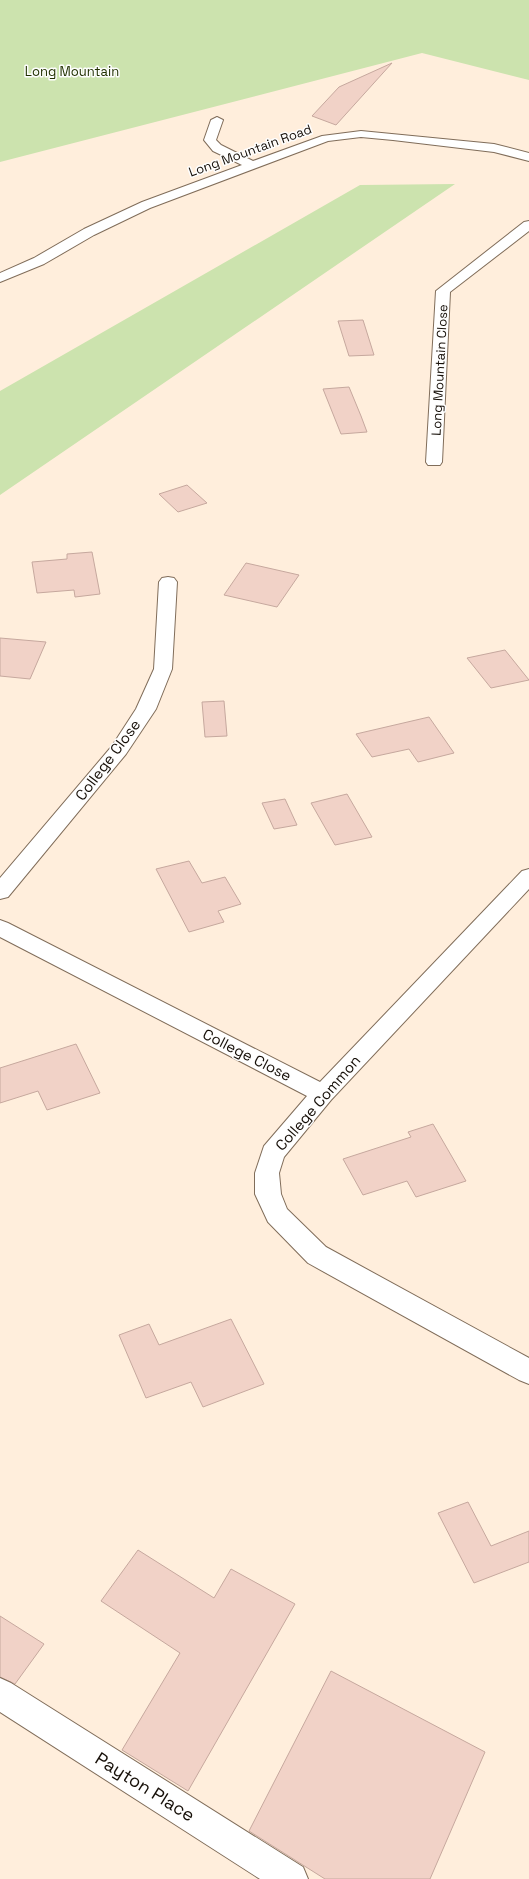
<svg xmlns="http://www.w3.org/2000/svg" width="529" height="1879" font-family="'Space Grotesk',sans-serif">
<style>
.green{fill:#cce3ae}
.building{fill:#f1d2c7;stroke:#c6a89e}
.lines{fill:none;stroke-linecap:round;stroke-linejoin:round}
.minor-casing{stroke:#806d5a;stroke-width:2}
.minor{fill:#fff;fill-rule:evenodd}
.labels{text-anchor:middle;stroke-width:3;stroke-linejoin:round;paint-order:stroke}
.far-park-label{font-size:13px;fill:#213100;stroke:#fefefe}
.far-street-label{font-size:13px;fill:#150e07;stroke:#fefefe}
.street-label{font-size:15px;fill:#150e07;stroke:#fefefe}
.near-street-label{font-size:18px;fill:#150e07;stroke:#fefefe}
</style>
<rect width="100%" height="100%" fill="#ffeedc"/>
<path class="green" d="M0,0H529V80L422,53L0,162Z
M455,184L0,495V391L360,185Z"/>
<path class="building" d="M392,63L336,125L312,116L339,87Z
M363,320L374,355L349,356L338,321Z
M349,387L361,416L367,432L341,434L323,389Z
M187,485L207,503L178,512L159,494Z
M92,552L100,594L75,597L74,590L37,593L32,562L67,559V554Z
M246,563L299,575L277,607L224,595Z
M0,638L46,642L30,679L0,676Z
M505,650L529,680L491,688L467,658Z
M224,701L227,736L205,737L202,702Z
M429,717L454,753L418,762L409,749L372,757L356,734Z
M347,794L372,837L335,845L311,803Z
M285,799L297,825L274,829L262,803Z
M189,861L202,883L225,877L241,904L218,911L224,922L189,932L156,869Z
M76,1044L100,1093L47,1110L38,1091L0,1103V1068Z
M433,1124L466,1181L416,1197L407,1181L363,1195L343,1159L411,1137L408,1132Z
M231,1319L264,1384L203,1407L191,1382L146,1398L119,1335L149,1324L159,1345Z
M468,1502L491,1546L529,1531V1562L474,1583L438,1513Z
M138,1550L214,1598L231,1569L295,1604L188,1791L122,1750L180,1653L101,1601Z
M0,1616L44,1644L15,1684L0,1677Z
M331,1671L485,1752L430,1879H325L249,1831Z"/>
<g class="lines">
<g class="minor-casing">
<path id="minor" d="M217,117L223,120L216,140L221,145L253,161L322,136L361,131L494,144L529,153V161L494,152L393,140L361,137L328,141L150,208L94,235L44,264L0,282V273L34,258L84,229L142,202L242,165L213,151L204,140L211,120Z
M529,221V231L450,292L442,462L440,465H428L426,462L436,291L524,222Z
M168,577L174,578L177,582L172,669L156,709L126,754L8,897L0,899V878L112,746L136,709L154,669L159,582L162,578Z
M529,869V889L331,1100L284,1157L279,1173L281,1194L287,1209L326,1247L529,1358V1384L519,1380L308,1263L268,1222L255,1194V1173L264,1146L307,1096L0,937V920L8,923L320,1082L522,871Z
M0,1678L11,1683L303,1867L308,1879H260L0,1712Z"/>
</g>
<use href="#minor" class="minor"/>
</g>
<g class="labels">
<g class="far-park-label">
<text x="72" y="76">Long Mountain</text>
</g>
<g class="far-street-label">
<text transform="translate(250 150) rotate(-20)" y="5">Long Mountain Road</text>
<text transform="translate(439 370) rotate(-87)" y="5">Long Mountain Close</text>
</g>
<g class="street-label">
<text transform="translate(108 760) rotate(-53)" y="5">College Close</text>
<text transform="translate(247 1055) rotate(27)" y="5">College Close</text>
<text transform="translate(318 1103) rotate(-49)" y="5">College Common</text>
</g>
<g class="near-street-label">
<text transform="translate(145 1787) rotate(32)" y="6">Payton Place</text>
</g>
</g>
</svg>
